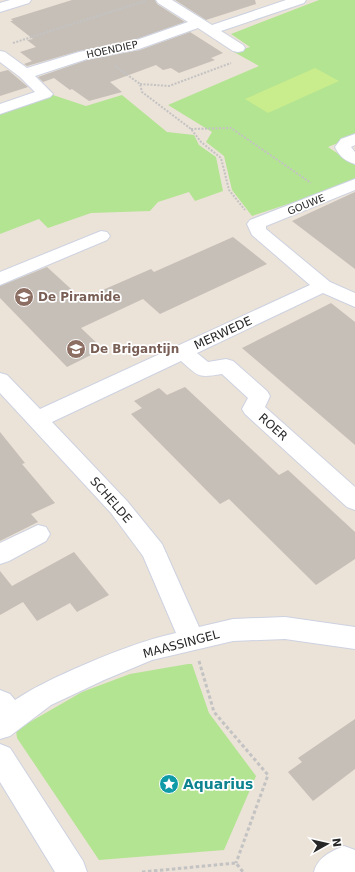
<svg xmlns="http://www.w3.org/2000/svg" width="355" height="872" font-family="'DejaVu Sans',sans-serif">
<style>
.green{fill:#b3e492}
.pitch{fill:#c9ec8d}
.building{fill:#c6bfb8}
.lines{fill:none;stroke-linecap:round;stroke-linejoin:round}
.minor-casing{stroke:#cdd2e1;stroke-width:2}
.path-far1{stroke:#c3c3c3;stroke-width:2;stroke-dasharray:2 1.5;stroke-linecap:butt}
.path{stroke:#c3c3c3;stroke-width:3;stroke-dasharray:3.5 2.5;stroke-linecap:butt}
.minor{fill:#fff;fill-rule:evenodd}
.labels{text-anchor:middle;stroke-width:3.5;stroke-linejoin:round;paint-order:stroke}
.far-street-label{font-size:10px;fill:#272727;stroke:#fff}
.education-label{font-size:12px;font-weight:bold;fill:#785e54;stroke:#fff;text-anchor:start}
.street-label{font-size:12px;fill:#272727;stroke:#fff}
.near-culture-label{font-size:14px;font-weight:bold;fill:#0d838f;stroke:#fff;text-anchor:start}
</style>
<rect width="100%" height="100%" fill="#ebe2d8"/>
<path class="green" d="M319,0H355V136L328,147L355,165V182L252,216L232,190L224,156L206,142L212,132L168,105L259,66L234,52L250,47L231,34Z
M53,95L86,106L122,95L167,132L194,135L199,145L216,157L223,191L195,201L189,192L158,202L150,211L91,213L48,228L39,219L0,234V113Z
M188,664H192L209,713L256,776L224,850L99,860L17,738L16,730L82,692L130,674Z"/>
<path class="pitch" d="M315,68L339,81L268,113L245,99Z"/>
<path class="building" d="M72,0H155L157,4L185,22L131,41L79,51L27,66L24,64L32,61L20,52L36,47L27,40L33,39L10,21H13L11,19Z
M175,0H255L256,4L206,20Z
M190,32L223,53L211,58L215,60L179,73L171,68L163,70L156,65L110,82L122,92L89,101L72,89L70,90L54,78L43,82L38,77L87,60L140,50Z
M8,70L28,87L0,96V72Z
M355,192V269L292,221Z
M233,237L267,264L160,314L143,299L81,328L103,349L67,367L0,298V286L47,267L82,299L151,269L154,272Z
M331,303L355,322V445L242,348Z
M185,387L279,475L288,470L355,532V559L316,585L229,499L220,504L131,414L142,408L134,401L159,388L167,395Z
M0,432L25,463L22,464L55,503L31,514L38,522L0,541Z
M74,552L109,595L77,612L70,603L37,621L23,602L0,615V571L12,586Z
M355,719V769L313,801L288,772L302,762L298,758Z"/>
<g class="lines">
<g class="minor-casing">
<path id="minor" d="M10,0H31L29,3L0,12V3Z
M156,0H172L212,25L286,0H306L304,3L221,31L243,45L245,48L243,51L238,52L233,51L198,28L139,49L87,59L35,76L53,94L50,97L0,114V104L35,92L20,77L0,62V51L5,52L27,68L79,52L131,42L188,22L158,3Z
M355,134V145L351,147L355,152V164C345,161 339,156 335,147L341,139Z
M355,179V190L266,226V229L330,282L355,293V307L323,293L197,353L208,362L226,359L233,361L267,391L270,396L265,407L355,487V510L347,507L245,414L242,409L248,398L222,374C198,378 199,377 181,361L52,422L127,501L162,544L199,627L233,619L285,617L355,627V649L285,639L233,641L152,660L104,680L51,705L10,736L0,739V690L10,694L15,700C33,688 52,679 72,670C106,655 140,641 176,633L143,556L111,513L0,393V373L7,375L40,409L310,285L252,235L247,224L250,220Z
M101,231L107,232L110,236L107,240L0,285V272Z
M38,525L46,527L50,534L46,541L9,561L0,564V543Z
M0,744L10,748L83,861L87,872H55L0,782Z
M344,846L355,850V872H314C318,857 330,852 344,846Z"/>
</g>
<path class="path-far1" d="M13,43L145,1
M115,66L140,84L142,92L191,129L201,142L221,158L229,190L245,210
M140,84L169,86L231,63
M191,129L231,128L311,183"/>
<path class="path" d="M199,661L214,712L268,775L236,863
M142,872L236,863L243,872"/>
<use href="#minor" class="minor"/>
</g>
<defs>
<g id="school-disc" transform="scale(1)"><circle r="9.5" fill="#8d6e63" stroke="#fff"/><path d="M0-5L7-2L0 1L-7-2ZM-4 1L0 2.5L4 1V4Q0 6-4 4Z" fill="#fff"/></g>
<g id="sight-disc" transform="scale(1)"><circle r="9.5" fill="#0f9aa8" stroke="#fff"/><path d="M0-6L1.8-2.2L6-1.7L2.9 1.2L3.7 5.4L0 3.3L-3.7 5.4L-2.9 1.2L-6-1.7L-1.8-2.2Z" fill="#fff"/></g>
</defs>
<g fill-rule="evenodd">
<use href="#school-disc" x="24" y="297"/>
<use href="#school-disc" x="76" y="349"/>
<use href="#sight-disc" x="169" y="784"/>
</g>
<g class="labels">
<g class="far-street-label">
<text transform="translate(112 49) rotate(-12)" y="4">HOENDIEP</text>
<text transform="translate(306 204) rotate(-22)" y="4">GOUWE</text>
</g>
<g class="education-label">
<text x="38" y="301">De Piramide</text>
<text x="90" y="353">De Brigantijn</text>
</g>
<g class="street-label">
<text transform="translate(223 333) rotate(-25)" y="4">MERWEDE</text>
<text transform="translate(273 427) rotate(42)" y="4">ROER</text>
<text transform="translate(111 500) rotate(49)" y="4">SCHELDE</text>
<text transform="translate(181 644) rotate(-15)" y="4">MAASSINGEL</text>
</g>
<g class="near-culture-label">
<text x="183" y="789">Aquarius</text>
</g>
</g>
<g transform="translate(327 844) rotate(82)" stroke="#ffffff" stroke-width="3" paint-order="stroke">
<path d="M0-3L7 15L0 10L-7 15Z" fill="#272727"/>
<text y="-6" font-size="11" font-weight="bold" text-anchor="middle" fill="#272727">N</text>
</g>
</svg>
